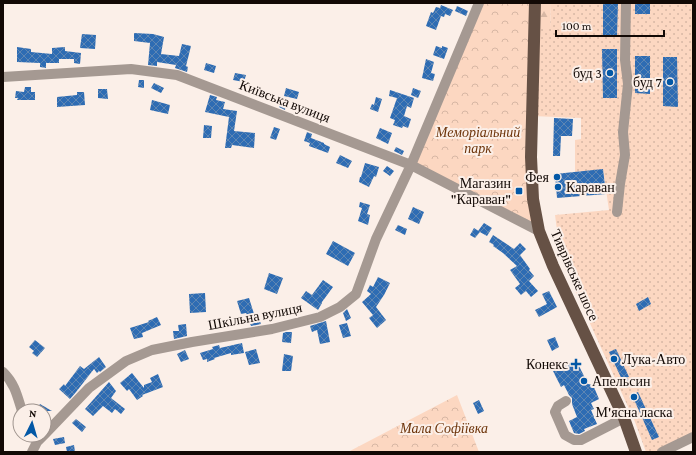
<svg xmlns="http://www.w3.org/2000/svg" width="696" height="455" font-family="'Crimson Pro',serif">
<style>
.grass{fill:url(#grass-dots)}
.forest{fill:url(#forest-firs)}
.park{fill:url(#park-crowns)}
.building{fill:url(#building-cross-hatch)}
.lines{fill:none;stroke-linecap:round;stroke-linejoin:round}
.minor{stroke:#a59992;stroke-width:10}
.major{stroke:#665145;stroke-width:12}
.poi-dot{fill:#0358a6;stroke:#fbefe8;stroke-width:1.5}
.labels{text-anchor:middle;stroke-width:4;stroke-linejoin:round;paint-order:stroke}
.poi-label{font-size:14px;fill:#120905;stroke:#fbefe8;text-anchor:end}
.street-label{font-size:14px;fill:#120905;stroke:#fbefe8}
.park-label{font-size:14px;font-style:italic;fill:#6d340a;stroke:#fbefe8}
</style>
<defs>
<pattern id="grass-dots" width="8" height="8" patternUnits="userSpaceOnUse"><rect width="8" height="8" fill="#fcd7c1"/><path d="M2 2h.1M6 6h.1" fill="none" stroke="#d7b7a4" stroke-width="1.8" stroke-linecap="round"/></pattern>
<pattern id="forest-firs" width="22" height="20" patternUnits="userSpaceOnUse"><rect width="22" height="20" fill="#fcd7c1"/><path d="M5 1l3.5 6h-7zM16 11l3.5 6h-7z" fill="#d7b7a4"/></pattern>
<pattern id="park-crowns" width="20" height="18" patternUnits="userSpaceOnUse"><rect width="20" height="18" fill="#fcd7c1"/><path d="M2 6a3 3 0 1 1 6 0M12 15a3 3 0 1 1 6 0" fill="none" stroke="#d7b7a4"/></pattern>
<pattern id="building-cross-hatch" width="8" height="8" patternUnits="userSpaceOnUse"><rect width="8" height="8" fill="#2e6cb3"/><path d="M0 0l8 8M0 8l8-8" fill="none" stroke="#5e86b3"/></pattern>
</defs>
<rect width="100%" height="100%" fill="#fbefe8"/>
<path class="grass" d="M551,3H693V437L662,452H646L635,422L561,260L555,215L609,210L603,170L575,172V140L581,139V118L532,116L534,28H550Z"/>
<path class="forest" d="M535,3H551L550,28H534Z"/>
<path class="park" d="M479,3H535L531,157L539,231L411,165Z
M457,395L479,452H348Z"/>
<path class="building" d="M603,3H618L617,35H603Z
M635,3H650V14H635Z
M441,5L453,10L450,16L445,14L444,17L441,16L436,30L426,26L431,12L433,13L436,7L440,8Z
M457,6L468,11L466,16L455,11Z
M134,33L153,34L164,37L161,54L179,56L182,44L191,46L186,66L188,67L187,72L175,68L176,65L157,62V66L148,65L150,43L134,41Z
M82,34L96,35L95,49L80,48Z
M436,46L442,48V46L448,48L444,59L433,55Z
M17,47L31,49V52L52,54V48L65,47V51L81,53L80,64L74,63V59H59V63H46V68L40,67V63L17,62Z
M602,49H617V98H603Z
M635,56H650V94L635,93Z
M663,57H677L678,107L663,106Z
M426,59L434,62L431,73L435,74L433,81L422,78Z
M206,63L216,66L214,73L204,70Z
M235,73L246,75L244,82L233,80Z
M139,80H144V88L138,87Z
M154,83L164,88L161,93L151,88Z
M25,87H31V92H35V100H17L18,98H15L16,91L24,92Z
M286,88L299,92L297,99L284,96Z
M413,88L421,91L418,98L411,95Z
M98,89H107L108,99L98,98Z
M390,90L414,98L411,108L407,106L404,116L411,119L408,128L403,126L402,128L393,125L395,120L390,118L397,98L389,96Z
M77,92H84L85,105L57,107V97L77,95Z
M210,95L217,97L216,100L225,102L223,109L237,111L234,131L255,133L254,148L232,145L231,148H225L229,117L205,112Z
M376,97L382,99L378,112L370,109L372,104L374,105Z
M281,99L287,100L285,110L279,107Z
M152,100L170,105L168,114L150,110Z
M554,118L573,119L572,136H561L560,156H553Z
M204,125L212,126L211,138H203Z
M274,127L280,129L276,140L270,138Z
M380,128L392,133L388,144L376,138Z
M307,132L312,134L311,138L324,143V144L330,147L328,153L309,146L310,143L304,141Z
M396,147L404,151L402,155L394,151Z
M340,155L352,161L348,168L336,163Z
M365,163L379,167L376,177L374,176L369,187L359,182L360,177H361Z
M387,166L394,171L390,176L383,171Z
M603,169L606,194L557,198L555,174Z
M360,202L370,205L367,214L370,215L368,225L358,221L362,208L359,207Z
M413,207L424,212L419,224L408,219Z
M484,223L492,228L487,236L478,231Z
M398,225L407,229L405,235L395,230Z
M474,228L480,232L475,238L470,235Z
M493,235L514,249L520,243L526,249L520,255L530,269L529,270L534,276L529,281L538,291L531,297L526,291L521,295L515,288L520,284L510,270L517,266L503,253L493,246L494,245L489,242Z
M333,241L355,253L348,266L326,254Z
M269,273L283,278L277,294L264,289Z
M378,277L390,283L384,295L376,307L386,320L377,328L369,318L373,315L362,302L371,294L367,291L370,285L373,287Z
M323,280L333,287L322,302V303L318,310L301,298L306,291L312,295Z
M549,291L557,307L539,317L535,310L547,304L542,294Z
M205,293L206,312L190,313L189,294Z
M648,297L651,304L639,311L636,304Z
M249,298L255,317L258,316L261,324L251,326L246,313L241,314L237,301Z
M347,309L351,318L346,321L343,313Z
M157,317L161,325L142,333L143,337L134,339L130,328L149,322L148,321Z
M326,321L330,342L320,344L317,330L312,332L310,326Z
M347,323L351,336L343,338L339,325Z
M186,324L187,336L174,339L173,331H179L178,325Z
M286,332H292L291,343L282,342L283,333Z
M555,337L559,347L552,351L547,340Z
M35,340L45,348L37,357L32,353L34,351L29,347Z
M242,343L244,353L231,355V353L214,358L215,359L207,362V359L203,360L200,353L213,349L212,347L219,345L220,348Z
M256,349L260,363L249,365L245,352Z
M616,349L629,377H627L631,385L626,388L609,352Z
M185,350L189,359L181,362L177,354Z
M284,354L293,356L291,371H282Z
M99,357L106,367L100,372L99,371L97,373L94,369L76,392L70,399L59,389L64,384L65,386L80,366L84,369Z
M576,360L588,384L593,385L599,399L591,403L594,409L591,410L597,424L584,429L585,431L579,434L574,433L569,421L577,417L572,404V398L569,395L564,385L561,387L553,371Z
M132,373L144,388V385L152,382L150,378L158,374L163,387L142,395L143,396L137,400L129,389L127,391L120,383Z
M109,382L116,391L111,398L125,409L121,414L115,409L112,413L103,406L93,416L85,409Z
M638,392L659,437L652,440L632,395Z
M479,400L484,411L478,414L473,403Z
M40,404L52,411H36Z
M76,419L86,427L82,432L72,423Z
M64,437L65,443L55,445L53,439Z
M74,445L75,452H67L66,447Z"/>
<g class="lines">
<path class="minor" d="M3,77L131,69L177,75L411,165L539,231
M617,212L620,184L625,155L623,132L628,84L625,60L626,3
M3,372C15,384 17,395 22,411
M566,401L558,406L555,412L565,435L574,440H581L624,418
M44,435L89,388L126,361L152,350L192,342L272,329L320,317L340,307L356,294L376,239L411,165L479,3
M32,452L37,442L44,435
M662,452L693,437"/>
<path class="major" d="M535,3L531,157L533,199L539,231L553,266L624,418L636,452"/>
</g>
<g class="poi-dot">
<circle cx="610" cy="73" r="4"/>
<circle cx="670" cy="82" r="4"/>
<circle cx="557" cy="177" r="4"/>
<circle cx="558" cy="187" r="4"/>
<rect x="515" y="187" width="8" height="8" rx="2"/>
<circle cx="614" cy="359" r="4"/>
<path d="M574 358h4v4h4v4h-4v4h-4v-4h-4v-4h4z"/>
<circle cx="584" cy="381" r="4"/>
<circle cx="634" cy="397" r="4"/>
</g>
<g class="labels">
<g class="poi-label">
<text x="602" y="78">буд 3</text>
<text x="662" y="87">буд 7</text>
<text x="549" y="182">Фея</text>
<text x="511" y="188">Магазин<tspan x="511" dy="16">"Караван"</tspan></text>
<text x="566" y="192" text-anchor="start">Караван</text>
<text x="622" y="364" text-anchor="start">Лука-Авто</text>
<text x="568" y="369">Конекс</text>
<text x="592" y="386" text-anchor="start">Апельсин</text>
<text x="634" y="417" text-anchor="middle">М'ясна ласка</text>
</g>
<g class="street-label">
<text transform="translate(285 101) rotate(21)" y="5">Київська вулиця</text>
<text transform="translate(575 275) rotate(66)" y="5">Тиврівське шосе</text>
<text transform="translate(255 316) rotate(-11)" y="5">Шкільна вулиця</text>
</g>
<g class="park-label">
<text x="478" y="137">Меморіальний<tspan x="478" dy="16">парк</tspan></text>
<text x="444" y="433">Мала Софіївка</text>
</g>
</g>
<rect width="696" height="455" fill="none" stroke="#120905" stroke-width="8"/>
<g transform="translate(32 423) rotate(5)"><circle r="19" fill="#fbefe8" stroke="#9e938d"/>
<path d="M0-3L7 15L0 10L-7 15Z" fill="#0358a6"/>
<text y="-6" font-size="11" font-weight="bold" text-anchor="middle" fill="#120905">N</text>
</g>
<path d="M556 30v6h108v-6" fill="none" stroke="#120905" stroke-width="2"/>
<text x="562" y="30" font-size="12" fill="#120905" stroke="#fbefe8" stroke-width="3" paint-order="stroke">100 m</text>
</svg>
